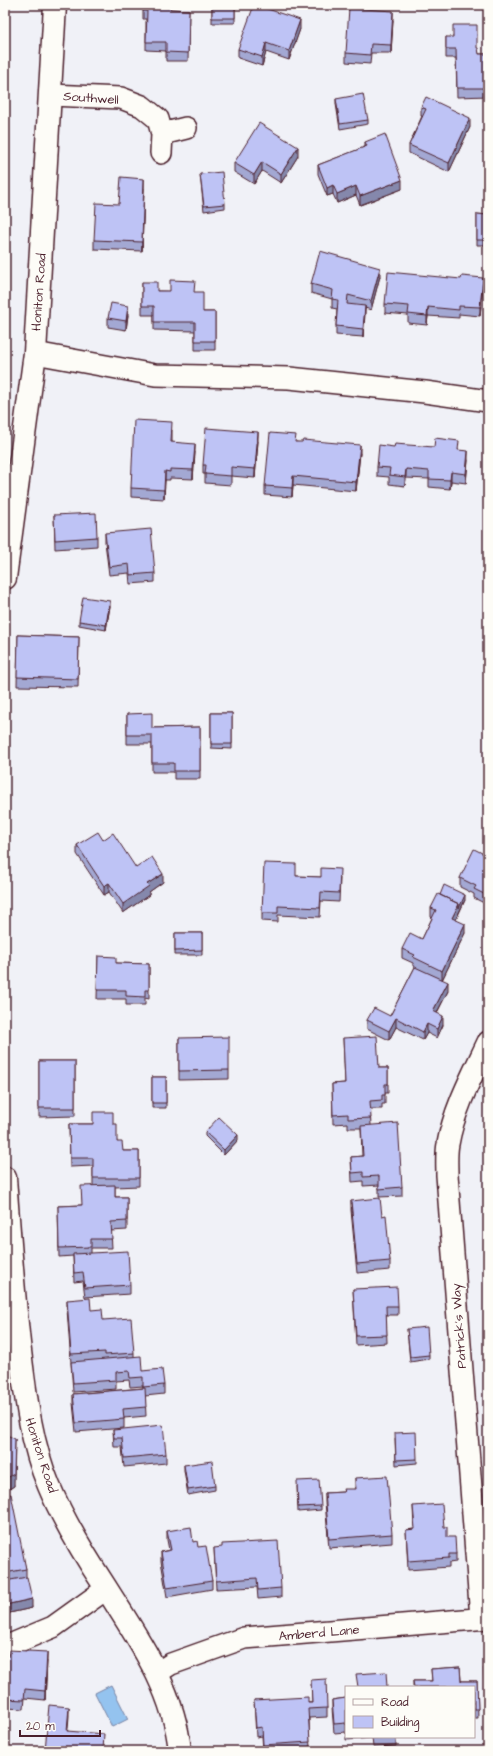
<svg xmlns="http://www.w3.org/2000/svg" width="493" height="1756" font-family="'Architects Daughter',sans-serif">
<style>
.water{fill:#94c3ef;stroke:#7681a1}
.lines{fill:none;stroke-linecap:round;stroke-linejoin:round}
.street-casing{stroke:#4a1f2b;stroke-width:24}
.secondary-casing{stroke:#4a1f2b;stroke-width:25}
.street{stroke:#fdfcf7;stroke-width:21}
.secondary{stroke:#fdfcf7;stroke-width:22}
.wall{fill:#a3a8d3;stroke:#4a1f2b}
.shaded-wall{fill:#8588ac;stroke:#4a1f2b}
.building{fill:#bec3f5;stroke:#4a1f2b}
.labels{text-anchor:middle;stroke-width:3;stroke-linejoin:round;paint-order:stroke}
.street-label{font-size:13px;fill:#4a1f2b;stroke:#fdfcf7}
</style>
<rect width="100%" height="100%" fill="#f0f1f7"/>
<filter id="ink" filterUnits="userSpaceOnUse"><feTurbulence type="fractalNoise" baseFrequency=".025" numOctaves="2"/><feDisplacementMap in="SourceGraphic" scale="8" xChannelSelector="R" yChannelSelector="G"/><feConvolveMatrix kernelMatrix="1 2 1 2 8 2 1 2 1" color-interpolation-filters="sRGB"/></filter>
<g filter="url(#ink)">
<path class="water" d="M111,1685L128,1719L112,1727L95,1693Z"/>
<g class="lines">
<g class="street-casing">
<path id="street" d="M50,95L121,98L142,106L158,119L162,134L161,153
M162,134L186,128
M35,353L155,375L289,378L425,392L488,401
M481,1618L447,1175C447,1165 446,1154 448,1144C454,1109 473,1074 488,1042
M5,1647L53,1627L106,1589
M157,1673L171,1664L244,1638L488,1618"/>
</g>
<g class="secondary-casing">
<path id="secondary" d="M5,578L35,353L55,5
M5,1178C9,1233 13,1288 19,1343C25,1391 30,1441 49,1486C64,1522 85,1556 106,1588C138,1639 174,1689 180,1751"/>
</g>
<use href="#street" class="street"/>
<use href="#secondary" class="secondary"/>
</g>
<path class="wall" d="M143,5L170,9L189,10L188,61H166V51L146,50V19H143Z
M212,5H235V23H212Z
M393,20L391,53H371L370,64L346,62V53Z
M300,29L289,60L266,52L262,66L238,58V49Z
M446,37L477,48L479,54H488V96L457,97L456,58H446Z
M336,99L368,120V124L340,129L336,104Z
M421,107L470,127L449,172L409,153V145L422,116H421Z
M365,142L402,189L360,205L356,195L337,203L333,194L327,196L318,174V165L365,147Z
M298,156L281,183L262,171L254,184L234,172V163Z
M200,174L225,204V208L204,211Z
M144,188L142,251L94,249V240L119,204Z
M477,214L488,215V245H477Z
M380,276L371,310L365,308L363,337L336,335V326L337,309L332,308V299L311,293V284Z
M142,282L157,291L194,292L203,312H215V350H195V331L154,330V315H142Z
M483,287L480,316L459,314V318L428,316L427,325L408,323V315L385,313V304Z
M128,315L126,330L108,327V318Z
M172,430V442L195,452L193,479L170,478V480H165L164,499L131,497V488Z
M258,441L255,478L231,476V485L205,483V474H203V465Z
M296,442L360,453L356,491L293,485L292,497L265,495V486Z
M394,447L459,450L468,460L466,483L451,481L450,489L429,487V479L406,478L405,486L389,484V477L377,476V467Z
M54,515L97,537V546L55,549Z
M105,533L155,573V582L130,584L129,573L109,575L105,542Z
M110,606L106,630L79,625V621Z
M18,635L79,637L78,687L17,686Z
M211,713H232V749L211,748Z
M127,714L152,728L200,727V779H174V772H152V744H127Z
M103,840L136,868L163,882L149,892V895L123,913L109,892L104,895L77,854V845Z
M488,856V905L474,898V894L460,887V878Z
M296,876L340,878L339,902L321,901L320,917L278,915V922L262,921V913Z
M440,895L465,900L456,920L465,933L442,980L448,991L437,1013L443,1025L437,1038L427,1033L423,1040L396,1027L389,1040L367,1029V1020L390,1016L415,967L413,966V963L402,958V949L422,939L432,918L431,917V908Z
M175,933H202V955H175Z
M98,956L116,963L149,964V999L145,998V1005H126V999H97Z
M179,1038L229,1070V1079L179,1080Z
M343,1038L379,1068H388V1093H385V1104H382V1109H370L371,1125L402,1187V1196L379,1197V1185L363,1186V1181L352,1182L351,1157L362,1156L361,1128H348V1123L333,1124L332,1084L345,1083Z
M39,1061H75V1116L39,1117Z
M152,1077H166V1108H152Z
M69,1124H113L117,1142L123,1151H139V1186L115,1187V1197H127V1230L111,1231L112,1248H91V1253L130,1285V1294L85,1297L83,1281L74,1282L73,1256L59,1257L58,1206L82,1205L93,1185V1166L70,1167Z
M205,1132L238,1140L224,1155L205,1136Z
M351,1201L382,1216L390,1261V1270L357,1273L351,1210Z
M353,1289L398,1306V1315H386L387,1343L356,1345Z
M67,1300L91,1310L103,1320L134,1353V1357L142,1371L164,1385V1394L145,1396L146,1416L124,1418V1428L76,1432L73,1403V1394L143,1388V1386L130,1387L129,1380L116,1381V1389L73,1392L71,1363L67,1309Z
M407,1329L429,1355V1359L410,1362Z
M113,1430L166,1454V1463L124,1467L122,1447H114Z
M5,1434L14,1486L5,1491Z
M395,1438L417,1459V1463L396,1465Z
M184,1465L215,1486V1490L188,1495L184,1470Z
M355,1478L392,1534V1543L329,1548L325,1502V1493L343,1492L355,1489Z
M297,1486L321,1506V1510L298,1512Z
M5,1496L26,1569V1577L32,1608L5,1614Z
M413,1506L444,1527L447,1537L456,1554V1562L449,1563V1567L408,1570L406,1530L414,1529Z
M167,1531L193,1542L198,1547L212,1581V1589L167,1597L161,1561V1552L169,1550L167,1540Z
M214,1548L281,1588V1597L258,1599L257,1587L216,1589Z
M5,1657L47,1661L45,1700L25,1698L24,1709L6,1708L7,1682H5Z
M460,1667L461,1681H477L478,1718H474V1687H413V1681H432L431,1669Z
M484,1668H488V1721H486Z
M311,1680L327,1708V1717L309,1718L310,1751H263L262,1736L256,1737L254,1700L312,1703Z
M346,1698V1734V1732L334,1733L332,1708V1700Z
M346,1737H396V1746L373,1747L372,1738L346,1740Z"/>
<path class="shaded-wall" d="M393,11V20L391,53V45Z
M300,20V29L289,60V51Z
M266,43V52L262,66V57Z
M470,118V127L449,172V163Z
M298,147V156L281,183V174Z
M262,162V171L254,184V175Z
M144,179V188L142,251V242Z
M402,180V189L360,205V196Z
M333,185V194L327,196V188Z
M356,186V195L337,203V194Z
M380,268V276L371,310V301Z
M483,278V287L480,316V307Z
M128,306V315L126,330V321Z
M365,306V315L363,337V329Z
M428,307V316L427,325V316Z
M258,432V441L255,478V469Z
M195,444V452L193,479V470Z
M360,445V453L356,491V482Z
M468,451V460L466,483V474Z
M406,469V478L405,486V477Z
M165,471V480L164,499V490Z
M451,472V481L450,489V480Z
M293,476V485L292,497V488Z
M110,601V606L106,630V625Z
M163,874V882L149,892V895L123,913V904L147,884Z
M109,883V892L104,895V886Z
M465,895V900L452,927V918L459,904Z
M465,924V933L442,980V971Z
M448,982V991L433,1020V1011Z
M443,1016V1025L437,1038V1029Z
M396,1018V1027L389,1040V1031Z
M427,1024V1033L423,1040V1032Z
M238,1135V1140L224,1155V1150Z
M15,1439L14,1486L6,1491V1479Z
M32,1599V1608L5,1614V1605Z
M47,1652V1661L45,1700V1691Z
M69,1707V1716L67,1740V1731Z"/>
<path class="building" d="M143,5H170V9L189,10L188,53L166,52V42H146L147,11H143Z
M212,5H235V18H212Z
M254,5H256L300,20L289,51L266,43L262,57L238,49Z
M349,8L393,11L391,45L371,44L370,55L346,53Z
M453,25H477V48H478L479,54H488V88H457L456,49H446V37H453Z
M363,94L368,120L340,124L336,99Z
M426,97L470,118L449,163L409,145L426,109L421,107Z
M259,123L298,147L281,174L262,162L254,175L234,163Z
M385,134L402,180L360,196L356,186L337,194L333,185L327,188L318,165L367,146L365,142Z
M222,172L225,204L204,206L200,174Z
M121,177L144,179L142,242L94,240L96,203L119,204Z
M477,214L488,215V240H477Z
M320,251L380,268L371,301L348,295L347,304L365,306L363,329L336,326L338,300L332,299L333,290L311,284Z
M388,272L461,279L462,276L483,278L480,307L459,306V310L428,307L427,316L408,314L409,306L385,304Z
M170,280L195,281L194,292H203V312H215V341H195V322H154V306H142V282H157V291H170Z
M111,303L128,306L126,321L108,318Z
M134,420L172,422L171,442L195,444L193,470L170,469V472L165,471L164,490L131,488Z
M206,428L258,432L255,469L231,467V476L205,474L206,465H203Z
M270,433L296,435L295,442H302L303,440L360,445L356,482L293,476L292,488L265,486Z
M435,438L459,441L458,450L468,451L466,474L451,472L450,480L429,479V471L406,469L405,477L389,475L390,468L377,467L379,445L394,447L395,444L434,447Z
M96,513L97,537L55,540L54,515Z
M151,529L155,573L130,575L129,564L109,567L105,533Z
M83,597L110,601L106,625L79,621Z
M18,635L79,637L78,679L17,677Z
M152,713V728L200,727V771H174V763H152V735H127V714Z
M211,713H232V744H211Z
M98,832L103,840L113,833L136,868L152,857L163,874L147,884L149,886L123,904L109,883L104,886L77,845Z
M474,849L488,856V896L474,889L476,886L460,878Z
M264,863L296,864V876L321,877V868L340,869L339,893L321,892L320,908L278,906V913H262Z
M444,885L465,895L459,908V904L440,895Z
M438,894L459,904L452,918L465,924L442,971L413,957L415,955L402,949L410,933L422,939L436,910L431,908Z
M175,933H202V950L175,951Z
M98,956L116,957V963L149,964V990H145V997L126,996V990H97Z
M415,967L448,982L433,1011L443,1016L437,1029L427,1024L423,1032L396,1018L389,1031L367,1020L374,1008L390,1016Z
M377,1036L379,1068H388V1084H385V1095H382V1100L370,1101L371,1118L348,1119V1114L333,1115L332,1084L345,1083L343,1038Z
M229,1037V1070L179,1071V1038Z
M39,1061H75V1108H39Z
M152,1077H166V1103H152Z
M93,1112H113V1124H117V1142H122L123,1151H139V1178H93V1158H70L69,1124H93Z
M219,1117L238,1135L224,1150L205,1132Z
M398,1123L402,1187L379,1189V1176L363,1177V1172L352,1173L351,1157L363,1156L361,1126Z
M115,1185V1197H127V1221L111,1222L112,1239H91V1247L59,1248L58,1206L82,1205L81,1186Z
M380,1198L382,1216L386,1215L390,1261L357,1264L351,1201Z
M128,1251L130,1285L85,1288L83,1272L74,1273L73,1254Z
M397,1287L398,1306H386L387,1335L356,1336L353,1289Z
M90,1298L91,1310L102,1309L103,1320L131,1318L134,1353L105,1355V1352L71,1354L67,1300Z
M427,1327L429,1355L410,1357L407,1329Z
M141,1356L142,1371L162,1369L164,1385L143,1387V1377L130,1378L129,1371L116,1372V1380L73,1383L71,1362Z
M145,1388L146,1407L123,1409L124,1419L76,1423L73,1394Z
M163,1425L166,1454L124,1458L122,1438H114L113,1430Z
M416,1432L417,1459L396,1460L395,1433Z
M5,1434L15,1439L14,1474L5,1479Z
M212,1461L215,1486L188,1490L184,1465Z
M387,1476L392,1534L329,1539L325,1493L344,1492L343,1489H356L355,1478Z
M319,1480L321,1506L298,1507L297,1481Z
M11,1494L26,1569L5,1573V1496Z
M442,1504L444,1527H447V1537H455L456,1554H449V1558L408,1561L406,1530L415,1529L413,1506Z
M191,1527L193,1542L197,1541L198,1547L206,1546L212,1581L167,1588L161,1552L171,1550L167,1531Z
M278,1541L281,1588L258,1590L257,1578L216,1581L214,1548L222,1547V1544Z
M27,1577L32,1599L5,1605V1581Z
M9,1650L47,1652L45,1691L25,1689L24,1700L6,1699L8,1673H5V1657H8Z
M460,1667L461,1681H477L478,1709H474V1687H414L413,1681H432L431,1669Z
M484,1668H488V1712H486Z
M386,1672L387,1687H358L356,1674Z
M326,1679L327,1708L308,1709L310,1742L263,1745L262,1727L256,1728L254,1700L308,1697V1703H312L311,1680Z
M346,1698V1725V1723L334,1724L332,1700Z
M49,1705L69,1707L67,1731L104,1734L103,1751H45Z
M373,1737H392L373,1738Z"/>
</g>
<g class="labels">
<g class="street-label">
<text transform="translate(91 97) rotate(4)" y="5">Southwell</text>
<text transform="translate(38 292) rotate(-86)" y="5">Honiton Road</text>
<text transform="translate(458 1326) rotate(-94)" y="5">Patrick's Way</text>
<text transform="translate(42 1455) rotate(72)" y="5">Honiton Road</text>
<text transform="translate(319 1632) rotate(-5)" y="5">Amberd Lane</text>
</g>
</g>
<rect width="493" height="1756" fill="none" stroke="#fdfcf7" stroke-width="20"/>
<rect x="10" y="10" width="473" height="1736" fill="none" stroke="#4a1f2b" stroke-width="1.5" filter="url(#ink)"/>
<rect x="345" y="1686" width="130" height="52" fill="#fdfcf7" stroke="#b5a4a5"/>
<rect x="353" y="1699" width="20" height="6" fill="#fdfcf7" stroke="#b5a4a5"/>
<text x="381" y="1706" font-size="12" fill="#4a1f2b">Road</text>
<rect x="353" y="1716" width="20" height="12" fill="#bec3f5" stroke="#b5a4a5"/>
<text x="381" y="1726" font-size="12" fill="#4a1f2b">Building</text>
<path d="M20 1730v6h80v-6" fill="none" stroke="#4a1f2b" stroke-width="2"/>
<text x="26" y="1730" font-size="12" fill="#4a1f2b" stroke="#fdfcf7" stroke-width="3" paint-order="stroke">20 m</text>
</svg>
